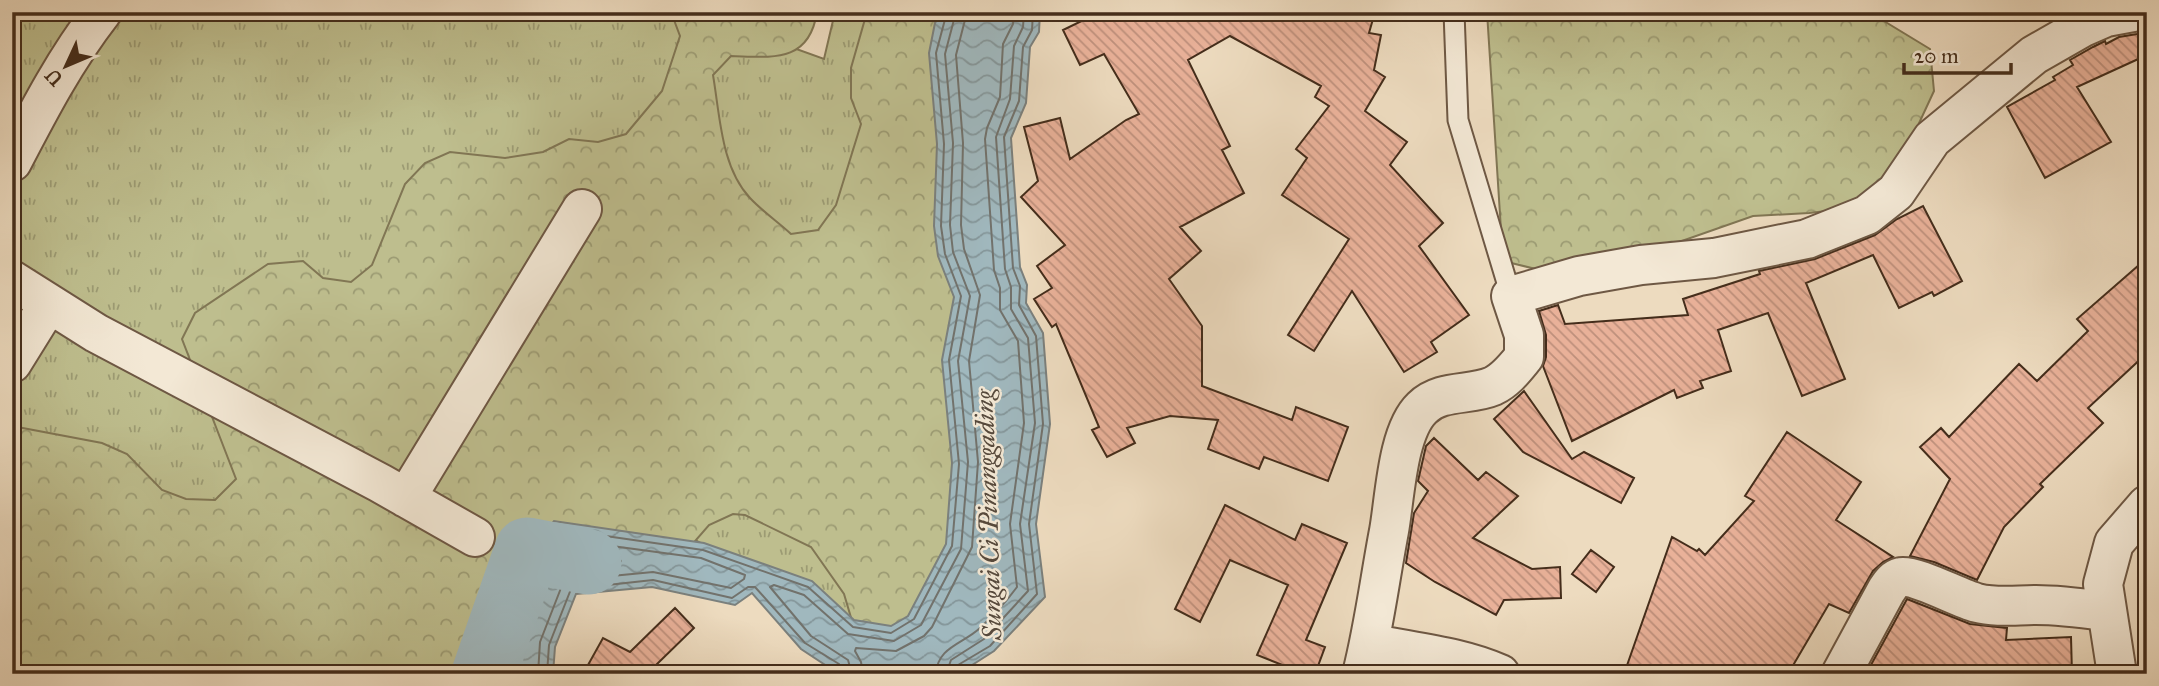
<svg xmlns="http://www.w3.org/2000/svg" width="2159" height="686" font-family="'IM FELL Great Primer',serif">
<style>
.grass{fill:url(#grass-tufts);stroke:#817654;stroke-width:2}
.forest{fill:url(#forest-crowns);stroke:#817654;stroke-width:2}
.water{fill:url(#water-waves);stroke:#7b807d;stroke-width:2}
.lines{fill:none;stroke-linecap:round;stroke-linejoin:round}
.shore{stroke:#72726c;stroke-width:2}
.river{stroke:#a0b8be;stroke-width:65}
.building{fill:url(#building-back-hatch);stroke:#442d1b;stroke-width:2}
.lane-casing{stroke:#6e5844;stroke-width:23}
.street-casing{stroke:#6e5844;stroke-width:42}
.lane{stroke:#f3e8d5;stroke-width:19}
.street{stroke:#f3e8d5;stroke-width:38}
.labels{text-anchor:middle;stroke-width:5;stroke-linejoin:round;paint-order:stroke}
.water-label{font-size:26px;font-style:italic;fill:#56493c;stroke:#f3e8d5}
</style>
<defs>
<pattern id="grass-tufts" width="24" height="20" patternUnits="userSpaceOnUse" patternTransform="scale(1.75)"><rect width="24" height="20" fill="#bebe8e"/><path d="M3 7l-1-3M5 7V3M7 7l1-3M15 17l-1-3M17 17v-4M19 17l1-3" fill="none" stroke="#9c9b73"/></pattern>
<pattern id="forest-crowns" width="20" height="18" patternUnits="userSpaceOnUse" patternTransform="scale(1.75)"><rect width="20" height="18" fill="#bebe8e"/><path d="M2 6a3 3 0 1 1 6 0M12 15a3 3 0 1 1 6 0" fill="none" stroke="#9c9b73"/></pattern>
<pattern id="water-waves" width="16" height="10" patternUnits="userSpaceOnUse" patternTransform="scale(1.75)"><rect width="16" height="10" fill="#a0b8be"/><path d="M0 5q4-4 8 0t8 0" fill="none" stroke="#84969a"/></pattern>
<pattern id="building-back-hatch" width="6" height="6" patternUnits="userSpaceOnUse" patternTransform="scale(1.75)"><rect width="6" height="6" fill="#e9b199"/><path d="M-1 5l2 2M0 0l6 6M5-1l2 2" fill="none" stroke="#be907c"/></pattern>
</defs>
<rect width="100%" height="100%" fill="#eddbbf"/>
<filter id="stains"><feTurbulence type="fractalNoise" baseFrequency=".00286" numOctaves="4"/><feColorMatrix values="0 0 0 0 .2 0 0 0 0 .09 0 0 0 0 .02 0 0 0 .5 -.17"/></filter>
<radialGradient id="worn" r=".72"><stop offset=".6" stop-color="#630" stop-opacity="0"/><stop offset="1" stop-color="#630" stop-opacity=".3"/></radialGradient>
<path class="grass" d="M12,12H694L824,59L835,12H953L891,633L830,613L564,469L22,674L12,668Z"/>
<path class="forest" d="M671,12H817C809,64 771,57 731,56L713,75C720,116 721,167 750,198C762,211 778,222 791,234L818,230L836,205L861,124L851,98V68L867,12H968L982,496L919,642L855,631L844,594L811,547L745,515L733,514L709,525L683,555L562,538L499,674H12V426L102,443L127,454L162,490L186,499L215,500L236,479L182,339L195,313L268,264L303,261L323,278L351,282L372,265L405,184L425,163L450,152L505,158L543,152L569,139L598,142L626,134L662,91L680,36Z
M1487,12H1869L1930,49L1934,91L1901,162L1862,207L1809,213L1753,216L1659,249L1556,274L1503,261Z"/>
<path class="water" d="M942,12H1040L1039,32L1030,47L1026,103L1011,138L1020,267L1027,285L1026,303L1043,333L1050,424L1036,524L1045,597L994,651L958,674H839L801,649L752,593L735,605L652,587L576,594L555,647L553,674H458L459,670L478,673L495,662L522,586L516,566L554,521L704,543L812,581L854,620L891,626L908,616L946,544L952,463L942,360L954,297L938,256L934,226L937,144L929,53L935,23Z"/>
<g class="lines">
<path class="shore" d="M564,550L618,557L621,561L618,564L571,568L550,581L546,570Z
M489,674L502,664L529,589L524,566L557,529L703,550L808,587L853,627L891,633L914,619L952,546L959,464L949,360L961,296L945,254L941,226L944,144L936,53L947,12
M506,674L510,667L538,589L534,568L560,539L701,558L745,575L744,579L731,588L653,572L570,580L561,588L540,642L538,674
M547,674L549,645L571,589L653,580L732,598L748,587H755L805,643L839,664L844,674
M852,674L848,660L811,636L770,587L774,585L804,595L848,634L894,641L921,625L961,549L968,462L958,361L970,296L953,252L950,225L953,143L945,54L956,12
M863,674L861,662L855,651L856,648L896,651L924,636L932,627L972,547L978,462L969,361L980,295L964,249L961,225L963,143L956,55L967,12
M936,674C937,647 963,644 980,628C993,616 1006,602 1017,587L1010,524L1024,423L1018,341L1000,310V288L994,270L985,139L987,128L1000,97L1003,44L1013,24L1014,12
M946,674L951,660L984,639L1028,591L1020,524L1035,423L1028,338L1011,309V287L1005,269L996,137L1010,99L1014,46L1023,27L1024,12
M955,674L958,665L990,646L1037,594L1029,524L1043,424L1036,336L1019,305L1020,286L1013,268L1004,137L1019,101L1023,47L1032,30L1033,12"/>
<path class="river" d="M484,674L527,550L589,562"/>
</g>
<path class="building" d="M1100,12H1375L1369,33L1381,35L1374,70L1385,77L1365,111L1407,142L1390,165L1443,223L1419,246L1469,315L1431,342L1437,352L1404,372L1352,291L1314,351L1288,335L1349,239L1282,195L1307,158L1296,149L1329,106L1315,97L1321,86L1230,36L1188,60L1230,146L1222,150L1244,193L1180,227L1201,251L1169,279L1202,326V386L1292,420L1296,407L1348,427L1328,481L1264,457L1259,469L1208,449L1218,420L1170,416L1127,428L1135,443L1107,457L1092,430L1099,427L1056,324L1052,327L1034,299L1052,288L1037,266L1065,245L1021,197L1038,181L1024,127L1060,118L1070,159L1126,120L1139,114L1104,54L1080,65L1063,30Z
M2147,29V55L2077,87L2111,142L2045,178L2007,107L2055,80L2053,77L2073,65L2070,60L2093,47L2105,41L2106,44L2119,37L2137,34Z
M1923,206L1962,281L1934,296L1932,292L1899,308L1873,255L1806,283L1845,379L1802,396L1768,313L1718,330L1731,371L1700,381L1703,388L1677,398L1674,390L1572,441L1543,366L1546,357V335L1539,311L1558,305L1565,324L1688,315L1683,299L1760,274L1759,271L1815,259L1875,235L1897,219Z
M2147,258V353L2088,408L2103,423L2040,484L2043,487L2004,527L1977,580L1934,562L1910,556L1950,479L1920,447L1941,428L1949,437L2019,364L2037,381L2088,331L2077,319Z
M1524,391L1572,459L1584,452L1634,478L1621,503L1523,452L1494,419Z
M1787,432L1861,482L1836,520L1893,557L1883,562L1873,571L1849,613L1829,604L1788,674H1624L1672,537L1697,551L1699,549L1705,555L1754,501L1745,496Z
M1434,438L1478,480L1486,472L1518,496L1473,538L1532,569L1560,567L1561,598L1504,600L1496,615L1435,582L1406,563L1414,513L1428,491L1418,481L1426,446Z
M1225,505L1295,540L1302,524L1347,543L1306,640L1325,647L1315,674H1305L1257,655L1288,585L1230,560L1200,622L1175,609Z
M1591,550L1614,567L1596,592L1572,574Z
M1907,599L1970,624L2007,628L2006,640L2071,637L2072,674H1866Z
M675,608L694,628L656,665L674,674H583L603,638L630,652Z"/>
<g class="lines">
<g class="lane-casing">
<path id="lane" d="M1454,12L1458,120L1511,296"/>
</g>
<g class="street-casing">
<path id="street" d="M12,162C39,110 66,58 102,12
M12,280L96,333L380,483L475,537
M12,363L48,305
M406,498L582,209
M1370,643C1412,652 1460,656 1500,674
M1362,674C1374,627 1380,578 1389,531C1395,498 1397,432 1422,408C1441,389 1470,396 1493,386C1506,380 1515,368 1524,357V335L1511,296L1579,276L1641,265L1714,258L1807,239L1867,215L1896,192L1932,139L2034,55L2083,27L2106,17L2133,12
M1841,674L1886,591C1890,585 1893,579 1901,577C1917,575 1958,598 1977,603C1996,608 2016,605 2036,605C2059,605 2082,608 2105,611
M2117,674L2103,584L2114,543L2147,505"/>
</g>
<use href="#lane" class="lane"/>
<use href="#street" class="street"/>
</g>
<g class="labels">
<g class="water-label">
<text transform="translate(988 515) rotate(-92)" y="9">Sungai Ci Pinanggading</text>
</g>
</g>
<rect width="2159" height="686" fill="none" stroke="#eddbbf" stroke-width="42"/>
<rect x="14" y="14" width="2131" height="658" fill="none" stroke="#442d1b" stroke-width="3.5"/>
<rect x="21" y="21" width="2117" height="644" fill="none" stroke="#442d1b" stroke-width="2"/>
<g transform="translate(66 66) rotate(226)" stroke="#f3e8d5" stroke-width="5" paint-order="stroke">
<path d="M0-5L12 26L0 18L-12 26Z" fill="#442d1b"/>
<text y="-10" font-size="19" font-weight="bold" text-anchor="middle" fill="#442d1b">U</text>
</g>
<path d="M1904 63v10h107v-10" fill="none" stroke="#442d1b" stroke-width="3.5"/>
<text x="1914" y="63" font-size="21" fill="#442d1b" stroke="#f3e8d5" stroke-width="5" paint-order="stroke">20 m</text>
<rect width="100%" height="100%" filter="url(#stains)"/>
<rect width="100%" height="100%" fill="url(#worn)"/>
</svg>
